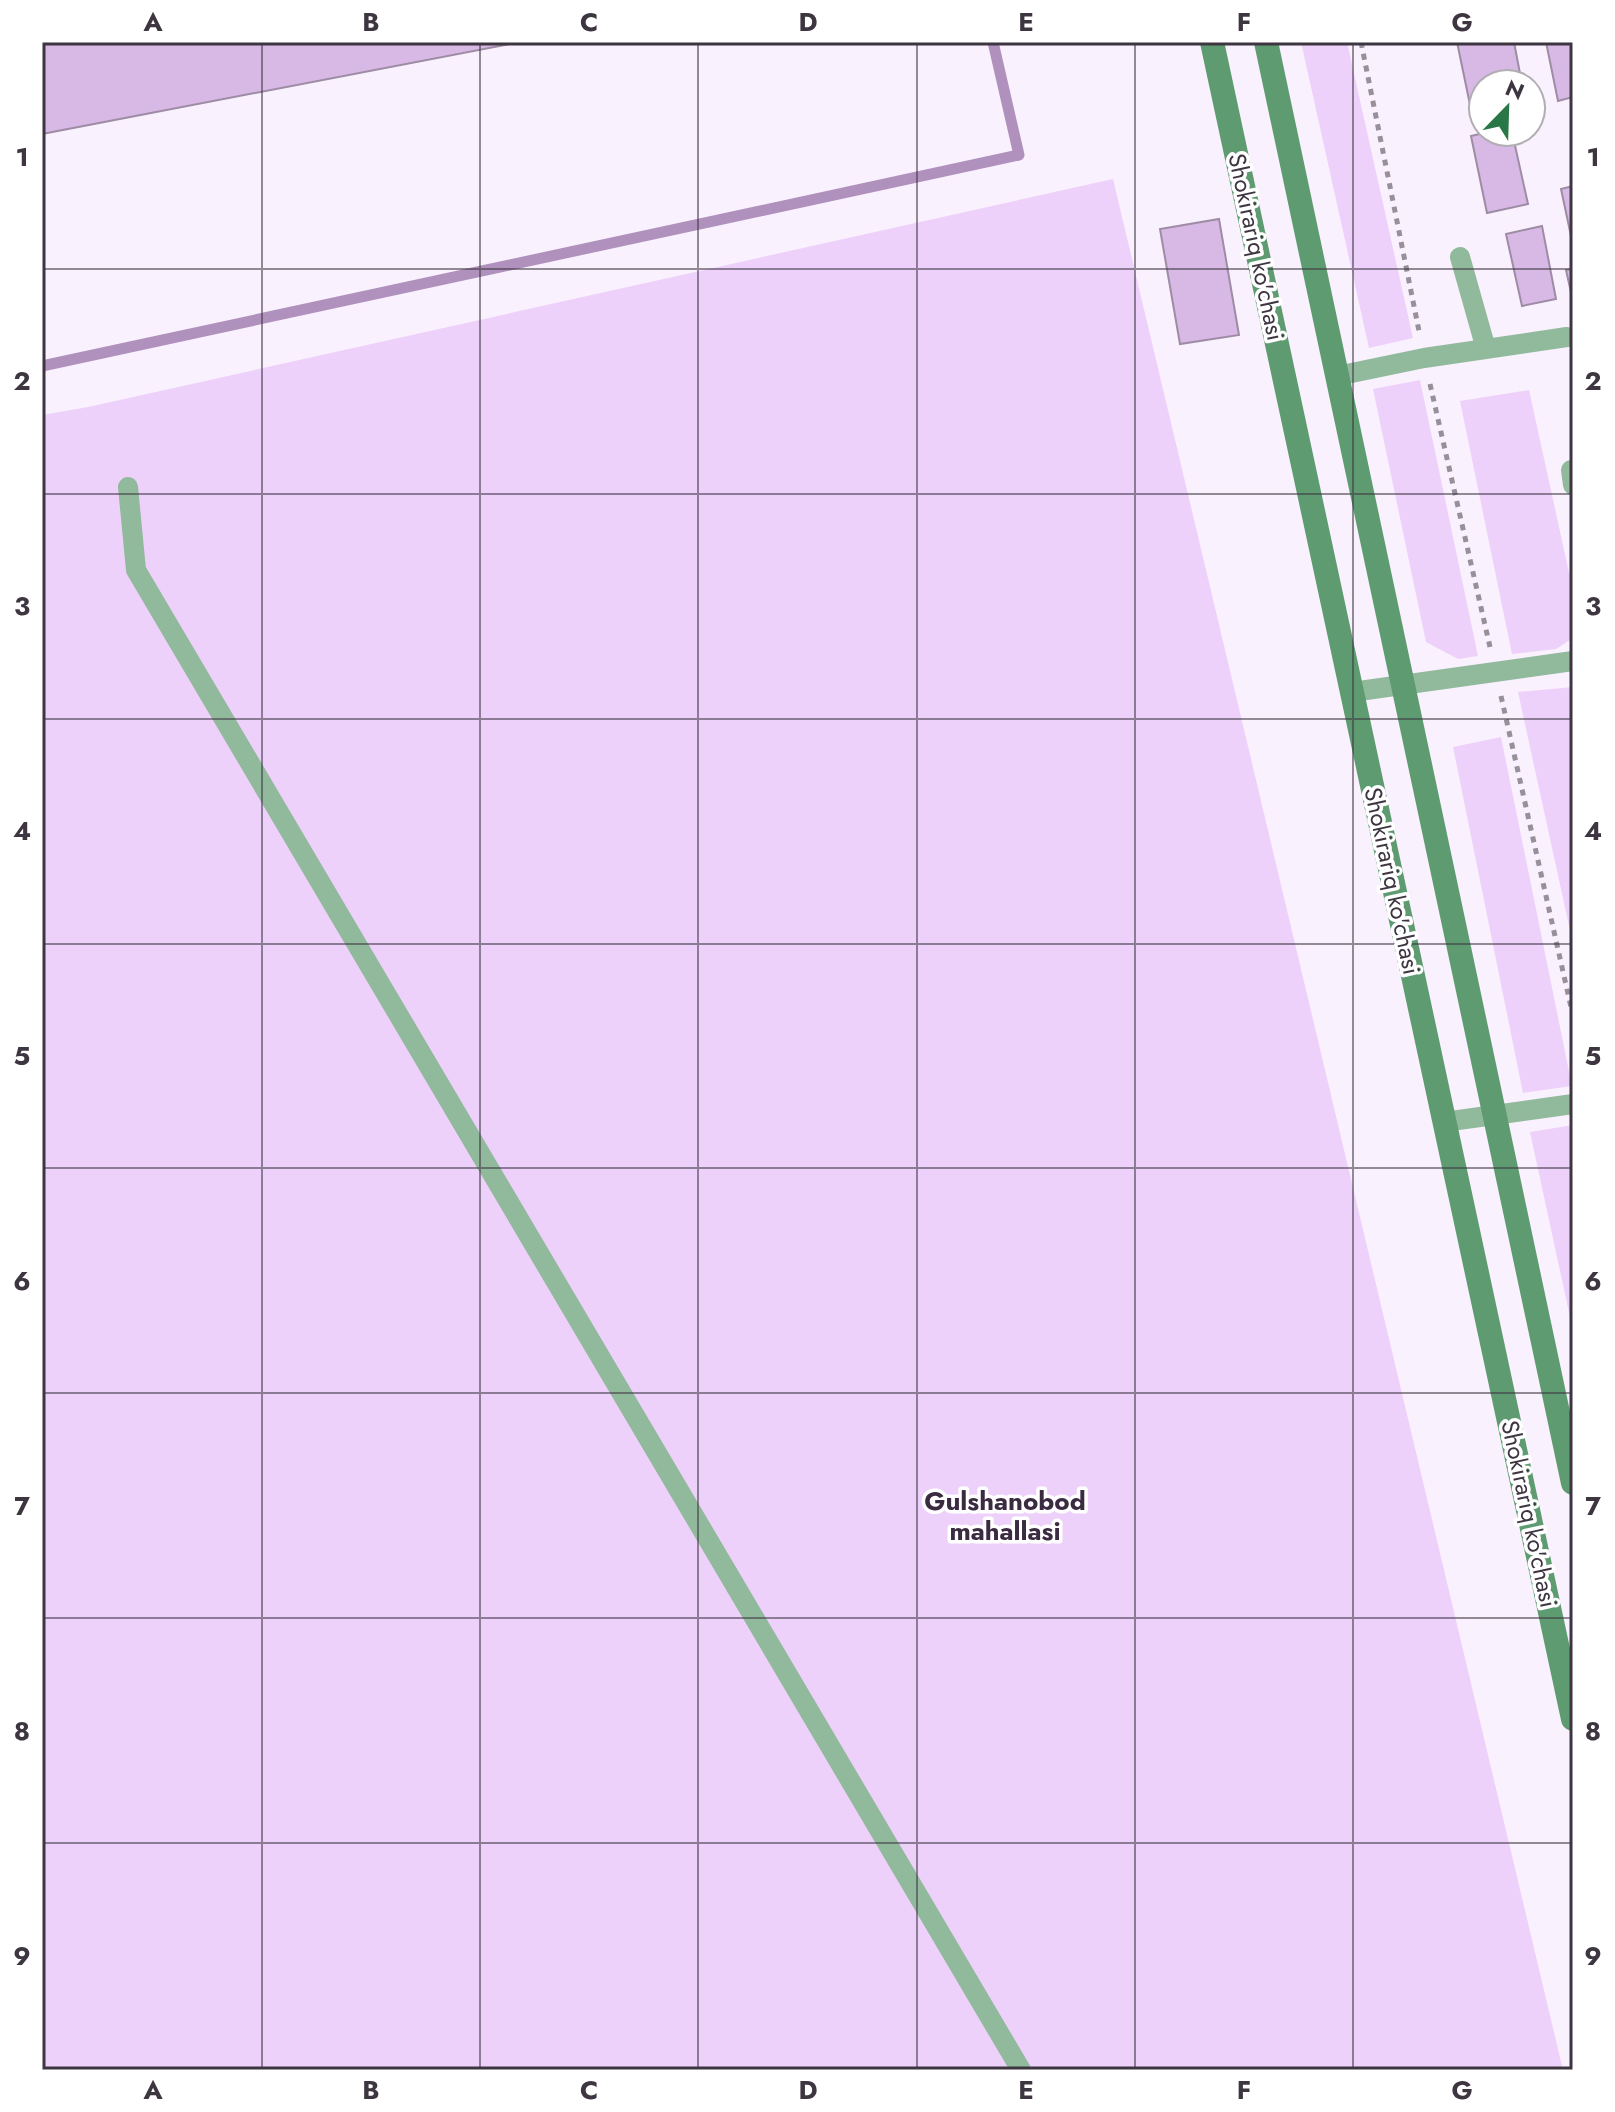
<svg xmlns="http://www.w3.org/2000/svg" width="1615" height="2112" font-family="Jost,sans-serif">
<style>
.green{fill:#eed1fa}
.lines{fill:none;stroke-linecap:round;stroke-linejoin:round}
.stream{stroke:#b091bd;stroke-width:11}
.building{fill:#d8b8e5;stroke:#9e8ca5;stroke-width:2}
.path{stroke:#978f9a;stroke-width:5;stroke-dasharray:6 6;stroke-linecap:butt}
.lane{stroke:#91b99c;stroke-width:20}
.secondary{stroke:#5e9b71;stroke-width:24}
.grid{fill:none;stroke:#3d3540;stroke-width:2;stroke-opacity:0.55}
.labels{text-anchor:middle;stroke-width:7;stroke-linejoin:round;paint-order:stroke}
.street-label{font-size:24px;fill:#3d3540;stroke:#fff}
.neighbourhood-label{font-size:26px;font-weight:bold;fill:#3b2b41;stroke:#fff}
.neatline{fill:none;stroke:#3d3540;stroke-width:3}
.grid-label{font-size:26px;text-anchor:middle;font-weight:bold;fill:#3d3540}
</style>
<rect width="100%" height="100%" fill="#f9f1fd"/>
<path class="green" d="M1301,42H1347L1413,338L1369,348Z
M1113,179L1563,2070H42V415L88,407Z
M1420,380L1478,656L1458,659L1426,642L1373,389Z
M1529,390L1573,591V638L1556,649L1512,654L1460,401Z
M1573,687V944L1518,692Z
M1501,737L1572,1086L1523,1093L1453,747Z
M1573,1125V1331L1530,1132Z"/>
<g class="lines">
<path class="stream" d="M42,366L1019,155L993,42"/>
</g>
<path class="building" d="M42,42H520L42,134Z
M1457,42H1514L1522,84H1483V122L1474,124Z
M1546,42H1573V97L1558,101Z
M1488,132H1512L1528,204L1487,213L1471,136Z
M1573,186V235L1571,236L1561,189Z
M1219,219L1239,335L1180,344L1160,229Z
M1542,226L1556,299L1522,306L1506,234Z
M1573,269V301L1566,270Z"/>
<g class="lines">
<path class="path" d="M1361,42L1419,331
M1430,384L1490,647
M1501,696L1573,1016"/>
<path class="lane" d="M1460,257L1486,349
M1337,376L1424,358L1567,337
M1573,470H1571L1573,485
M128,487L136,570L1021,2070
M1352,692L1573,661
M1444,1122L1573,1104"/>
<path class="secondary" d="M1212,42L1573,1719
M1266,42L1573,1483"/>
</g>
<path class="grid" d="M262,42V2070M480,42V2070M698,42V2070M917,42V2070M1135,42V2070M1353,42V2070M42,269H1573M42,494H1573M42,719H1573M42,944H1573M42,1168H1573M42,1393H1573M42,1618H1573M42,1843H1573"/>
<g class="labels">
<g class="street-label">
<text transform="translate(1256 247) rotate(78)" y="8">Shokirariq ko'chasi</text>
<text transform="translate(1392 881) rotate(78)" y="8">Shokirariq ko'chasi</text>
<text transform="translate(1529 1514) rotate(78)" y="8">Shokirariq ko'chasi</text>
</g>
<g class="neighbourhood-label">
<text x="1005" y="1510">Gulshanobod<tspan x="1005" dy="30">mahallasi</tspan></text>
</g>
</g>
<rect width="1615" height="2112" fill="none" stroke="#ffffff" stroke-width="88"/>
<g transform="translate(1507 108) rotate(23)"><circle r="38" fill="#ffffff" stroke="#b1aeb3" stroke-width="2"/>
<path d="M0-6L14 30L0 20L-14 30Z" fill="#297747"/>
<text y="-12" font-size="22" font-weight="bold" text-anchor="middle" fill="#3d3540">N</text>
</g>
<rect x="44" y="44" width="1527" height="2024" class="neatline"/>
<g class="grid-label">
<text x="153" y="31">A</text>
<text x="371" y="31">B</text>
<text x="589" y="31">C</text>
<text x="808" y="31">D</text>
<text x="1026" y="31">E</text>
<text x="1244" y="31">F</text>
<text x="1462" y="31">G</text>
<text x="22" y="166">1</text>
<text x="1593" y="166">1</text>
<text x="22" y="390">2</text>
<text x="1593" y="390">2</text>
<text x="22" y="615">3</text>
<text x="1593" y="615">3</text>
<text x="22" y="840">4</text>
<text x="1593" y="840">4</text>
<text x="22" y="1065">5</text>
<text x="1593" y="1065">5</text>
<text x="22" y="1290">6</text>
<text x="1593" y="1290">6</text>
<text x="22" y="1515">7</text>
<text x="1593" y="1515">7</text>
<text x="22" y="1740">8</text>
<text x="1593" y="1740">8</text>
<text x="22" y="1965">9</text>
<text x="1593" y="1965">9</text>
<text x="153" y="2099">A</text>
<text x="371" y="2099">B</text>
<text x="589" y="2099">C</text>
<text x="808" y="2099">D</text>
<text x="1026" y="2099">E</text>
<text x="1244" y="2099">F</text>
<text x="1462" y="2099">G</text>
</g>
</svg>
